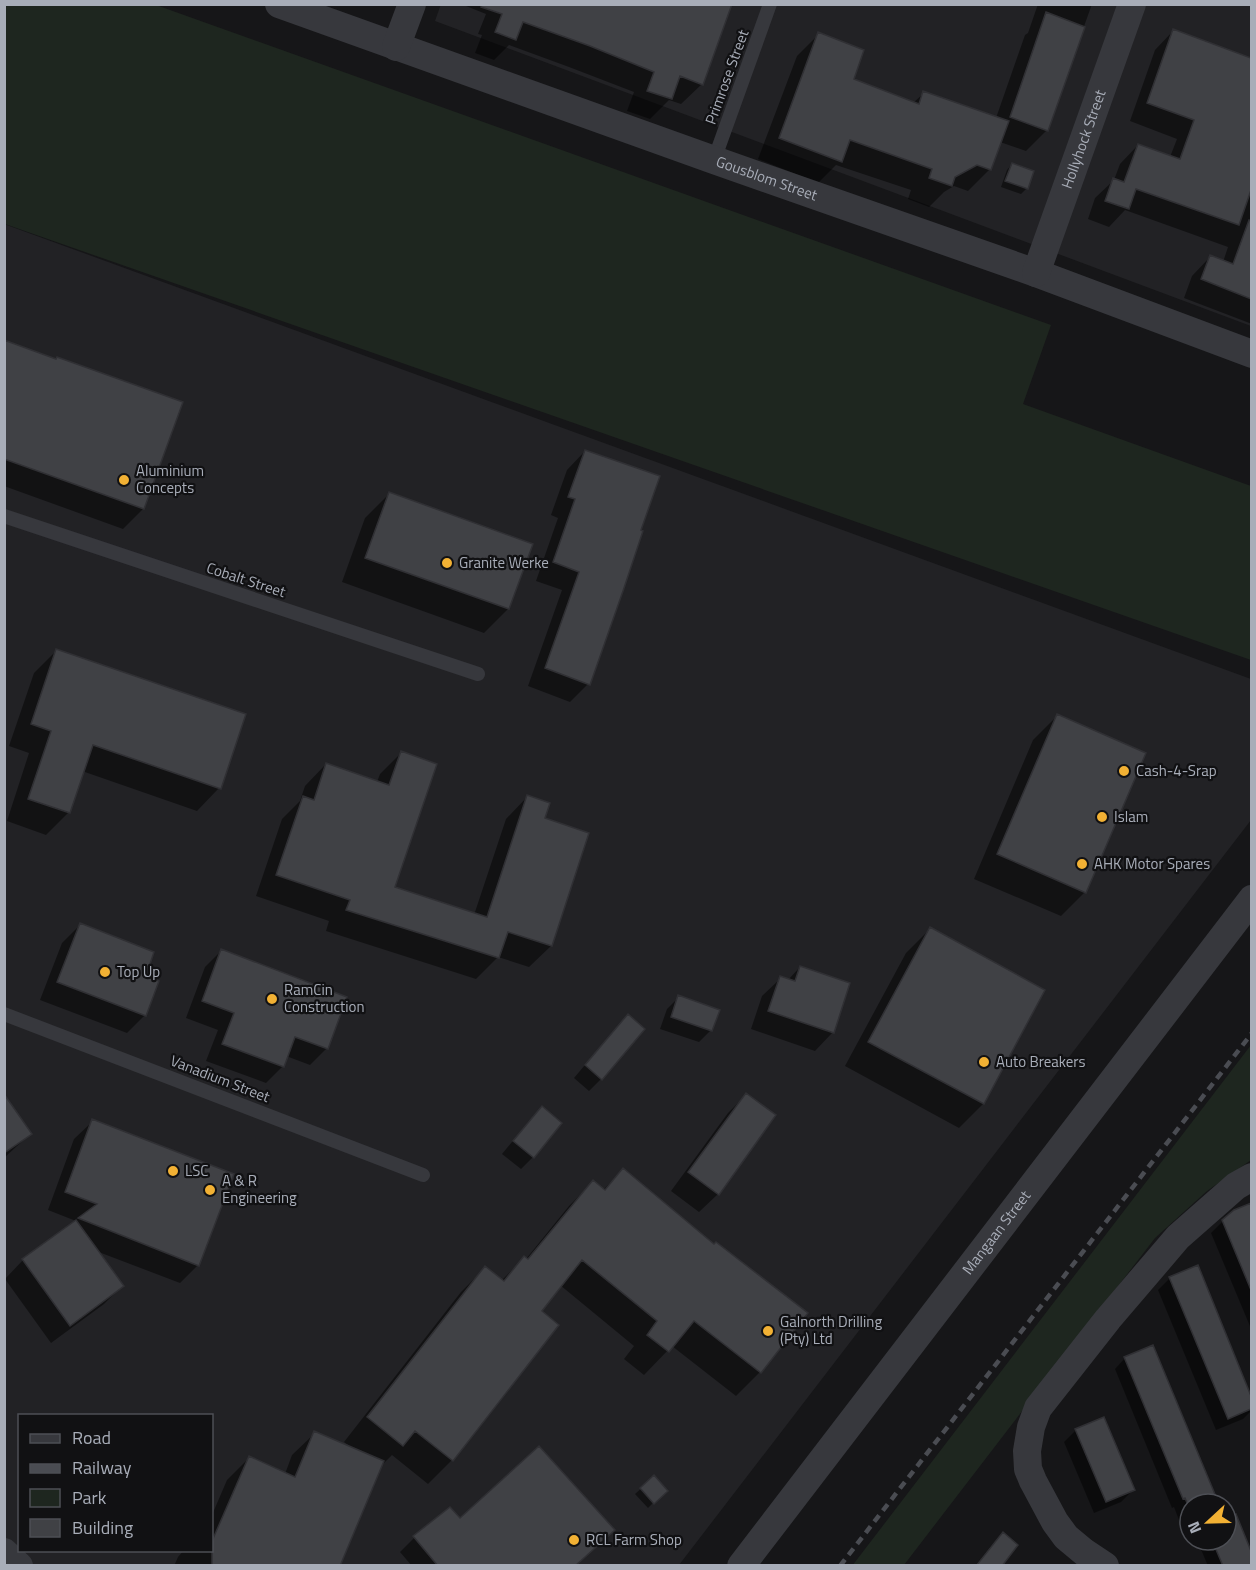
<svg xmlns="http://www.w3.org/2000/svg" width="1256" height="1570" font-family="'Titillium Web',sans-serif">
<style>
.built{fill:#222225;fill-rule:evenodd}
.green{fill:#1e261f}
.shadow{fill:#0007}
.building{fill:#404145;stroke:#303034;stroke-width:1.5}
.lines{fill:none;stroke-linecap:round;stroke-linejoin:round}
.service{stroke:#37383d;stroke-width:14}
.minor{stroke:#37383d;stroke-width:28}
.rail{stroke:#4a4c52;stroke-width:4.5;stroke-dasharray:8 6;stroke-linecap:butt}
.poi-dot{fill:#f2b134;stroke:#111113;stroke-width:2}
.labels{text-anchor:middle;stroke-width:4.5;stroke-linejoin:round;paint-order:stroke}
.street-label{font-size:15px;fill:#a8adb8;stroke:#111113}
.poi-label{font-size:15px;fill:#a8adb8;stroke:#111113;text-anchor:start}
</style>
<rect width="100%" height="100%" fill="#161618"/>
<path class="built" d="M441,4L1251,5V326L435,21Z
M4,224L1251,679V820L679,1565H5ZM20,1416H212V1550H20Z"/>
<path class="green" d="M5,4L156,5L1051,325L1023,404L1251,486V660L5,224Z
M1251,1045V1160L1207,1191L1155,1238L904,1565L852,1566Z"/>
<path class="shadow" d="M461,4H730L702,84L681,104L669,100L650,119L627,111L634,92L569,67L509,45L494,60L475,53L482,35L478,34L486,14Z
M1038,4H1092L1047,130L1026,151L1000,142L990,169L968,191L954,186L944,192L929,207L908,199L911,190L836,165L818,183L758,159L797,56L819,34L852,80L913,103L924,93L996,118L1025,35L1028,33Z
M1173,31L1252,60V324L1184,298L1192,276L1210,257L1223,262L1228,247L1125,210L1109,227L1088,219L1095,198L1114,180L1120,164L1138,145L1170,157L1177,139L1130,121L1155,50Z
M1012,164L1033,172L1026,189L1021,194L1001,187L1007,170Z
M4,341L56,360L143,509L123,529L4,486Z
M585,451L588,684L570,702L528,686L562,590L536,581L558,518L551,515L567,470Z
M389,494L508,609L484,633L342,582L365,518Z
M56,651L219,788L197,811L82,771L69,812L46,835L7,821L29,753L9,746L34,673Z
M1057,716L1085,892L1061,916L974,879L1033,740Z
M401,753L393,888L474,915L506,819L527,797L543,819L587,834L551,946L529,967L498,957L476,979L326,931L329,921L256,896L282,819L300,801L305,786L326,764L377,782L380,774Z
M80,925L144,976L145,1015L127,1033L40,1000L62,943Z
M930,929L1043,991L983,1104L959,1128L845,1066L906,953Z
M222,950L327,1048L310,1065L286,1056L283,1066L266,1083L206,1061L218,1030L186,1018L205,967Z
M800,967L833,1032L815,1051L751,1029L762,996L781,978L788,980Z
M679,997L711,1030L699,1042L660,1029L667,1009Z
M628,1016L601,1079L589,1091L574,1078L616,1028Z
M746,1095L718,1194L699,1212L671,1191L728,1113Z
M4,1097L30,1134L4,1158Z
M542,1108L533,1157L521,1169L502,1154L530,1120Z
M93,1121L198,1265L180,1283L96,1251L122,1286L104,1304L51,1343L5,1279L23,1260L76,1221L48,1210L74,1139Z
M623,1170L714,1246L806,1314L760,1372L736,1396L672,1346L644,1375L624,1359L634,1346L560,1285L539,1311L452,1460L428,1484L392,1455L379,1468L339,1566H174L178,1557L184,1550H212V1515L227,1480L249,1458L285,1474L292,1455L315,1433L351,1447L344,1442L461,1292L485,1268L501,1281L524,1258L526,1259L569,1206L593,1182L603,1190Z
M1250,1205L1252,1209V1331L1211,1233L1223,1221Z
M1197,1267L1252,1400V1410L1243,1419L1216,1430L1158,1290L1170,1278Z
M1153,1347L1218,1504H1190V1523L1187,1516L1179,1520L1174,1507L1172,1508L1115,1369L1125,1358Z
M1076,1430L1133,1490L1121,1502L1094,1513L1064,1442Z
M654,1477L666,1490L648,1508L635,1494Z
M1236,1516L1252,1555V1566H1208L1197,1540H1226V1520Z
M459,1521L575,1566H412L400,1552L414,1538Z
M1003,1534L1000,1566H975L991,1546Z"/>
<path class="building" d="M482,4H732L703,85L680,76L672,99L647,91L654,72L590,46L523,22L516,40L495,32L502,14L481,7Z
M1046,12L1085,27L1048,131L1010,117Z
M1173,29L1251,58V190L1239,225L1136,189L1129,209L1105,201L1113,178L1124,182L1138,144L1180,159L1194,120L1147,103Z
M818,32L864,50L854,79L919,104L923,91L1009,121L991,170L977,165L955,177L952,186L929,178L932,169L850,140L842,162L779,138Z
M1012,163L1034,171L1028,189L1005,181Z
M1249,220L1251,221V299L1201,279L1210,255L1233,264Z
M4,340L56,359L57,357L183,402L144,509L4,459Z
M585,450L660,476L641,530L643,531L623,591L590,685L545,668L579,572L553,562L575,499L568,497Z
M389,492L533,544L509,609L365,558Z
M56,649L246,714L221,789L93,745L70,813L28,799L51,731L31,724Z
M1057,714L1146,753L1086,893L997,854Z
M401,751L437,764L395,887L487,917L527,795L550,803L545,818L589,833L552,946L508,932L499,958L346,910L350,900L276,875L303,796L314,800L326,763L389,785Z
M80,923L154,952L146,976L159,981L146,1016L57,982Z
M930,927L1045,990L984,1104L868,1042Z
M221,949L347,997L328,1049L295,1037L284,1067L222,1044L234,1013L202,1001Z
M800,966L850,983L834,1033L768,1011L780,976L795,981Z
M678,995L720,1010L712,1031L671,1017Z
M628,1014L645,1029L602,1080L585,1065Z
M746,1093L776,1115L719,1195L688,1172Z
M4,1094L32,1134L4,1153Z
M542,1106L562,1123L534,1158L513,1141Z
M92,1119L234,1174L199,1266L78,1218L97,1204L65,1192Z
M623,1168L714,1244L716,1242L808,1313L761,1373L694,1321L669,1352L647,1335L657,1321L582,1260L542,1311L559,1325L453,1461L415,1431L403,1446L367,1417L485,1266L504,1281L524,1256L528,1259L593,1180L605,1190Z
M1251,1203V1290L1222,1220L1234,1210Z
M76,1220L124,1286L70,1326L22,1259Z
M1198,1265L1251,1396V1409L1228,1419L1169,1277Z
M1153,1345L1219,1504H1190V1510L1185,1498L1183,1499L1124,1357Z
M1104,1417L1135,1490L1106,1502L1075,1429Z
M314,1431L384,1461L340,1566H212V1541L249,1456L295,1477Z
M539,1446L615,1530L575,1566H438L413,1536L450,1507L460,1518Z
M654,1475L668,1491L654,1504L640,1488Z
M1236,1514L1251,1551V1566H1223L1212,1540H1226V1518Z
M1003,1532L1018,1545L1002,1566H976Z"/>
<g class="lines">
<path class="service" d="M714,160L770,4
M4,516L478,674
M4,1014L423,1175"/>
<g class="minor">
<path id="s1" d="M279,4L714,160L1036,273L1252,354"/>
<path d="M396,47L412,4"/>
<path id="s2" d="M1036,273L1132,4"/>
<path d="M4,1552L19,1566"/>
<path id="s3" d="M741,1566L1252,899"/>
<path d="M1105,1566L1084,1552L1066,1537L1055,1522L1033,1481L1028,1469L1027,1451L1031,1427L1038,1408L1108,1319L1178,1237L1236,1186L1252,1177"/>
</g>
<path class="rail" d="M840,1566L1252,1033"/>
</g>
<g class="poi-dot">
<circle cx="124" cy="480" r="6"/>
<circle cx="447" cy="563" r="6"/>
<circle cx="1124" cy="771" r="6"/>
<circle cx="1102" cy="817" r="6"/>
<circle cx="1082" cy="864" r="6"/>
<circle cx="105" cy="972" r="6"/>
<circle cx="272" cy="999" r="6"/>
<circle cx="984" cy="1062" r="6"/>
<circle cx="173" cy="1171" r="6"/>
<circle cx="210" cy="1190" r="6"/>
<circle cx="768" cy="1331" r="6"/>
<circle cx="574" cy="1540" r="6"/>
</g>
<g class="labels">
<g class="street-label">
<text transform="translate(727 77) rotate(-70)" y="5">Primrose Street</text>
<text dy="5" stroke="none"><textPath href="#s2" startOffset="142">Hollyhock Street</textPath></text>
<text dy="5" stroke="none"><textPath href="#s1" startOffset="518">Gousblom Street</textPath></text>
<text transform="translate(246 580) rotate(18)" y="5">Cobalt Street</text>
<text transform="translate(220 1079) rotate(21)" y="5">Vanadium Street</text>
<text dy="5" stroke="none"><textPath href="#s3" startOffset="420">Mangaan Street</textPath></text>
</g>
<g class="poi-label">
<text x="136" y="476">Aluminium<tspan x="136" dy="17">Concepts</tspan></text>
<text x="459" y="568">Granite Werke</text>
<text x="1136" y="776">Cash-4-Srap</text>
<text x="1114" y="822">Islam</text>
<text x="1094" y="869">AHK Motor Spares</text>
<text x="117" y="977">Top Up</text>
<text x="284" y="995">RamCin<tspan x="284" dy="17">Construction</tspan></text>
<text x="996" y="1067">Auto Breakers</text>
<text x="185" y="1176">LSC</text>
<text x="222" y="1186">A &amp; R<tspan x="222" dy="17">Engineering</tspan></text>
<text x="780" y="1327">Galnorth Drilling<tspan x="780" dy="17">(Pty) Ltd</tspan></text>
<text x="586" y="1545">RCL Farm Shop</text>
</g>
</g>
<rect width="1256" height="1570" fill="none" stroke="#a8adb8" stroke-width="12"/>
<rect x="18" y="1414" width="195" height="138" fill="#111113" stroke="#4d4f55" stroke-width="1.5"/>
<rect x="30" y="1434" width="30" height="9" fill="#37383d" stroke="#4d4f55" stroke-width="1.5"/>
<text x="72" y="1444" font-size="18" fill="#a8adb8">Road</text>
<rect x="30" y="1464" width="30" height="9" fill="#4a4c52" stroke="#4d4f55" stroke-width="1.5"/>
<text x="72" y="1474" font-size="18" fill="#a8adb8">Railway</text>
<rect x="30" y="1489" width="30" height="18" fill="#1e261f" stroke="#4d4f55" stroke-width="1.5"/>
<text x="72" y="1504" font-size="18" fill="#a8adb8">Park</text>
<rect x="30" y="1519" width="30" height="18" fill="#404145" stroke="#4d4f55" stroke-width="1.5"/>
<text x="72" y="1534" font-size="18" fill="#a8adb8">Building</text>
<g transform="translate(1208 1522) rotate(248)"><circle r="28" fill="#111113" stroke="#4d4f55" stroke-width="1.5"/>
<path d="M0-4.5L10 22L0 15L-10 22Z" fill="#f2b134"/>
<text y="-9" font-size="16" font-weight="bold" text-anchor="middle" fill="#a8adb8">N</text>
</g>
</svg>
